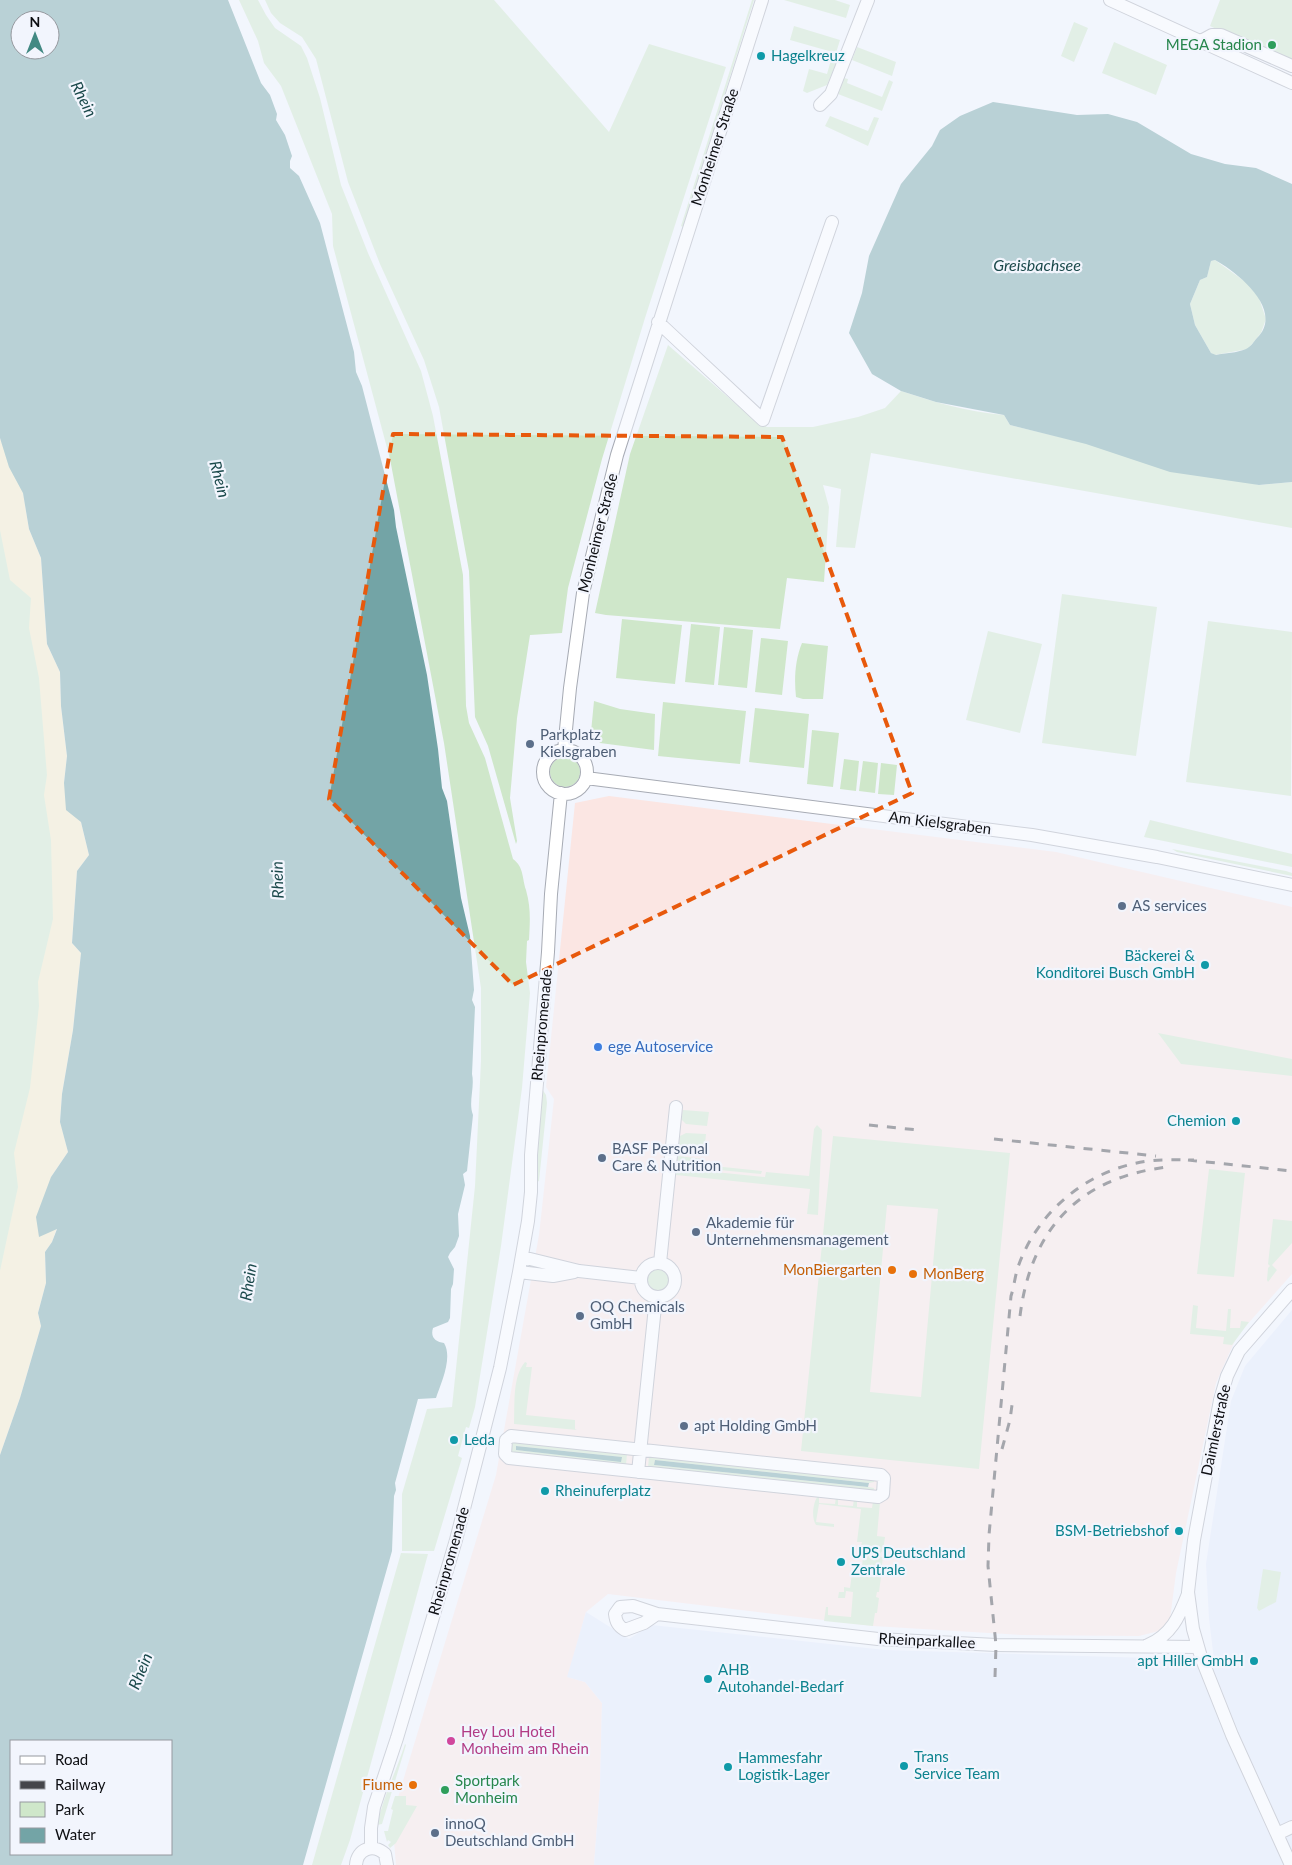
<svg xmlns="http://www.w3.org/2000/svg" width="1292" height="1865" font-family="Lato,sans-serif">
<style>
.commercial{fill:#fbe6e3}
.built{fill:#e3eafb}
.green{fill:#cfe7ca;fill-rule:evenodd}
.sand{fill:#f6ecc6}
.water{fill:#73a4a6;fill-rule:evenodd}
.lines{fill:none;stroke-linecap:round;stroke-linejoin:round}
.minor-casing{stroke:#a7abb4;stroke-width:14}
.minor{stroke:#fff;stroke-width:12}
.rail{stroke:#45464b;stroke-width:3;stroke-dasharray:9 9;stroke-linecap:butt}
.marked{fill:none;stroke:#e8590c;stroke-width:4;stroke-dasharray:10 6;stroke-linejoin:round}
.leisure-dot{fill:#2e9e5b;stroke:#f2f5fd;stroke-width:2}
.culture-dot{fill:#0f9aa8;stroke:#f2f5fd;stroke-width:2}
.service-dot{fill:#5c6f8a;stroke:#f2f5fd;stroke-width:2}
.shop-dot{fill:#3f7fe0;stroke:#f2f5fd;stroke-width:2}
.food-dot{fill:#e8710a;stroke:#f2f5fd;stroke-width:2}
.hotel-dot{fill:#d1479c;stroke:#f2f5fd;stroke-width:2}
.labels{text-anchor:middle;stroke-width:4.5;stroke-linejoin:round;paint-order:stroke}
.leisure-label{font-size:15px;fill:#27864d;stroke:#f2f5fd;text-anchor:end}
.culture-label{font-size:15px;fill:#0d838f;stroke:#f2f5fd;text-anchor:start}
.street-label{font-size:15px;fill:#0d0e12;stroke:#f2f5fd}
.service-label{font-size:15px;fill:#4e5e75;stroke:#f2f5fd;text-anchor:start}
.shop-label{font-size:15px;fill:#366cbe;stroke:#f2f5fd;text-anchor:start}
.food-label{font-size:15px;fill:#c56008;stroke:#f2f5fd;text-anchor:end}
.hotel-label{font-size:15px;fill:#b23c85;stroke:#f2f5fd;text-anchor:start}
.water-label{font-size:16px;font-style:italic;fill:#1b494b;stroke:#f2f5fd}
</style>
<rect width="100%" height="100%" fill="#f2f5fd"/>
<path class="commercial" d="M609,796L1056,852L1292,907V1274L1237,1336L1216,1383L1176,1573L1170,1619L1159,1631L1139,1636L1022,1635L873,1626L608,1594L586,1612L568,1677L585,1682L602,1703L600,1787L594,1865H396L392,1817L496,1475L539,1235L554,1099L546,1087L575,803Z"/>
<path class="built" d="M1292,1310V1865H594L600,1787L602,1703L585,1682L567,1677L586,1612L629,1639L651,1625L885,1650L1214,1660L1209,1618L1206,1564L1231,1401L1245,1366Z"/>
<path class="green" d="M239,0H258L266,15L275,28L301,46L307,58L320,98L341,185L368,253L421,371L433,416L463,575L466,706L469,723L485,758L513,859C524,867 522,878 526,890C531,908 530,921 529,940L527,941L526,962L530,993L522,1088L501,1246L475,1407L469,1428L466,1427L458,1456L462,1458L434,1551H402V1494L427,1409L452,1407L475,1186L481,1061V988L444,743L390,459L333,246L332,214L281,86L264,63L258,41Z
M265,0H494L609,132L649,44L726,67L645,318L602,459L568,588L562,633L530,635L517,718L510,798L517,841L516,844L488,746L475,717L469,571L439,407L424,360L380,264L348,182L316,59L302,37L280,23L271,13Z
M752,0H754L683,227L681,226Z
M784,0H835L850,5L846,18Z
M1220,0H1292V64L1210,26Z
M1074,22L1088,28L1074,62L1061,56Z
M794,26L840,40L836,53L790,40Z
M1114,42L1167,65L1156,95L1102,73Z
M857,47L896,62L892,76L852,60Z
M831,60L837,62L827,85L807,93L803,91L809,69L827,74Z
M844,78L848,79L847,83L882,97L889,80L893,82L882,111L838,94Z
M830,116L868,131L874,117L879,118L868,146L825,126Z
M1215,260L1247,283L1259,298L1266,319L1261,333L1248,349L1215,355L1211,353L1195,325L1190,304L1200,280L1207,277L1211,261Z
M668,345L744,411L767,427H813L858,417L885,408L901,391C934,402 968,412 1004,415L1010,425L1259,485L1292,482V528L871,453L855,548L836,547L841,489L823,485L829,507L824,582L787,578L780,629L606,615L595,613L630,454Z
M0,439L23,492L66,809L0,1454Z
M1062,594L1157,607L1136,756L1042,743Z
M622,619L682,625L675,684L616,678Z
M1208,621L1292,632L1291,796L1186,782Z
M691,624L720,627L714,685L685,682Z
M724,627L753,630L747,688L718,685Z
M988,631L1042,644L1020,733L966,720Z
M761,638L788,641L782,695L755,692Z
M802,643L828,646L823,699H803L796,697C794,679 795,660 802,643Z
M594,701L620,709L655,714L654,750L600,743L591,732Z
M663,702L746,711L740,764L658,756Z
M755,708L809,714L804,768L749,762Z
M812,730L839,733L833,787L807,784Z
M550 772a15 15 0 1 1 30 0a15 15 0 1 1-30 0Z
M844,759L859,761L856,791L840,789Z
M863,761L878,763L875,793L859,791Z
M881,763L897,765L894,795L878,794Z
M1150,820L1292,854V867L1144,837Z
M1172,849L1286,871L1292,873V876L1177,852Z
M1158,1033L1292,1059V1076L1181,1064Z
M542,1089L546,1095L547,1103L539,1181L537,1182V1149Z
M683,1110L709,1112L707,1126L686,1124L681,1119Z
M817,1125L822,1130L818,1215L807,1214L810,1189L676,1175V1168L765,1177L766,1172L809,1176L814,1129Z
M686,1133L706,1134L704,1155L678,1152L680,1136Z
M833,1136L1010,1153L979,1469L801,1451ZM887,1205L938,1209L921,1397L870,1392Z
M678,1156L704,1159V1165L762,1171L761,1174L677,1166Z
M1209,1169L1245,1173L1234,1277L1197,1274Z
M1273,1219L1292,1221V1243L1272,1265L1277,1270L1268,1282L1267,1280L1268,1268L1270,1266L1268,1264Z
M647 1280a11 11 0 1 1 22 0a11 11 0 1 1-22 0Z
M1193,1305L1198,1306L1196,1328L1226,1331L1228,1309H1231L1230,1328H1240L1241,1321L1249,1322L1232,1345L1223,1344L1224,1337L1190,1334Z
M525,1362L527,1363L526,1367H532L526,1415L575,1420V1429L577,1430L514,1424C515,1405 512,1377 525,1362Z
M512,1441L627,1454L626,1465L511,1455ZM517,1446L621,1457V1461L516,1450Z
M649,1456L874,1479V1482L869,1483L655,1460L654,1465L868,1487L874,1488L873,1492L648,1468Z
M818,1496H819V1503L835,1504L836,1497L838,1498V1505L853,1506L854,1499H857V1507L872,1508L873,1501L880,1502L877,1536L885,1537L883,1551L881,1552V1557H883L881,1572H879V1577H881L879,1592H877L876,1597L879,1598L877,1613H875L873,1626L824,1621L826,1607H828V1615L851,1617L853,1592L846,1591L845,1598H838L839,1592H844V1587L850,1588L853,1566L862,1567L864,1545H861L862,1542H857L861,1509L819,1504L816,1522L834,1524V1527L816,1525C811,1518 813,1502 818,1496Z
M401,1553L428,1554L350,1840L341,1865H312Z
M1263,1569L1281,1572L1276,1602L1259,1611L1257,1608Z
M405,1744L406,1745L382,1824L377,1825C383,1797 396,1772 405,1744Z
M395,1796H406V1805L417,1806L396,1843L390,1848L388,1845L391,1842L388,1840L387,1842L384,1831H388L393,1810L391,1809Z"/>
<path class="sand" d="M0,438L9,467L23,493L29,529L41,558L47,644L60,672L61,706L67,756L64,783L81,822L89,855L77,871L72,943L81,953L73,1030L62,1094L60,1121L68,1152L51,1177L57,1228L52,1242L45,1252L46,1283L38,1313L41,1326L20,1398L0,1455V1271L18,1187L14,1153L30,1088L39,1006L38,982L53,919L51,840L44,795L47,775L39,678L29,628L31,598L10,580L0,530Z"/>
<path class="water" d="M0,0H228L261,83L270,95L277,114L276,120L285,135L292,156L290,161V168L299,176L320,223L354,352L356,372L362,386L394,510L396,527L427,675L438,749L442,788L447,801L461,898L470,936L474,990L472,1000L475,1007L472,1074C475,1087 468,1103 473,1115L467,1171L463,1174L465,1185L458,1214L459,1236L455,1247L450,1253L448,1257L454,1269L453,1284L451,1289L450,1318L448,1322L433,1328C430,1338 436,1342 444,1343C453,1358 441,1383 436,1398L418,1399L395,1483L396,1490L394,1496L392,1551L303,1865H0V1455L20,1398L41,1326L38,1313L46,1283L45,1252L52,1242L57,1229L39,1237L36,1217L51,1177L68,1152L60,1122L62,1094L73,1030L81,953L72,943L77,871L89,855L81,822L66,810L64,783L67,756L61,706L60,672L47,644L41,558L29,529L23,493L9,467L0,438ZM20,20H50V50H20ZM171,1741V1854H11V1741Z
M993,102L1077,115L1108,114L1137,122L1191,154L1225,164L1256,168L1292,184V482L1259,485L1170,472L1086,444L1010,425L1004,415L936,402L901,391L872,374L849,333L862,293L869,256L901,184L932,146L940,130L960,116ZM1215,260C1237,272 1285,310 1257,338C1254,341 1251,347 1246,349C1237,353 1225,353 1216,355L1211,353L1195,325L1190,304L1200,280L1207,277L1211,261Z
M516,1446L622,1457L621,1462L516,1450Z
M655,1460L869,1483L868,1487L654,1465Z"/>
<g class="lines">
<g class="minor-casing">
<path id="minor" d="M1110,0L1292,83
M1201,41L1212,35H1221L1292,66
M820,105L831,94L868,0
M658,322L763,420L832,222
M564,750L570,688L583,593L617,455L762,0
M543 772a22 22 0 1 1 44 0a22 22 0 1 1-44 0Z
M586,778L1032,835L1157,857L1292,885
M522,1257L579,1271L641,1278
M660,1263L676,1107
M641 1280a17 17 0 1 1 34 0a17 17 0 1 1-34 0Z
M519,1272L553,1276L574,1272
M511,1436L881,1475L884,1478L883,1494L878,1497L509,1458L505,1454L506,1440Z
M638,1472L656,1297
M657,1614L644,1623L625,1630C618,1626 616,1622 615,1614L620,1607L633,1606L657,1614L878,1639L996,1645L1198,1647
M1148,1645C1171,1635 1179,1617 1188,1594
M1277,1834L1292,1827
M371,1848V1828L374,1807L397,1738L456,1540L500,1368L519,1272L528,1221L531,1192V1155L548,952L551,894L561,793
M356,1865C357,1849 373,1843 385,1854L387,1865
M1291,1865L1232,1735L1201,1657L1193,1629L1188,1592L1194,1540L1220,1400L1227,1376L1239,1351L1292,1290"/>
</g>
<use href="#minor" class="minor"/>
<path class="rail" d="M869,1125L918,1130
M994,1139L1156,1156
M1188,1160L1292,1171
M1020,1316C1031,1228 1080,1177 1168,1167
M1002,1449L1010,1420L1012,1405
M995,1677L996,1645L988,1566L989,1535L1011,1296C1014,1287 1015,1276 1018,1267C1038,1210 1089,1169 1148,1161C1164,1159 1179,1160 1194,1160"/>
</g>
<path d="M0 0H1292V1865H0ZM393,434L782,437L912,793L513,985L329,799Z" fill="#f2f5fd" fill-opacity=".55" fill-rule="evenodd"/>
<path class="marked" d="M393,434L782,437L912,793L513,985L329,799Z"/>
<g class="leisure-dot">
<circle cx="1272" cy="45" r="5"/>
<circle cx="445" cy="1790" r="5"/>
</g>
<g class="culture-dot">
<circle cx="761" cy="56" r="5"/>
<circle cx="1205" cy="965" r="5"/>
<circle cx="1236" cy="1121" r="5"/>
<circle cx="454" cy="1440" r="5"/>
<circle cx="545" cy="1491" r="5"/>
<circle cx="1179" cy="1531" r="5"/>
<circle cx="841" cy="1562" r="5"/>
<circle cx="1254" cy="1661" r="5"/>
<circle cx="708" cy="1679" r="5"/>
<circle cx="904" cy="1766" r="5"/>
<circle cx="728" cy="1767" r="5"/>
</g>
<g class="service-dot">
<circle cx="530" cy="744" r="5"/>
<circle cx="1122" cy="906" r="5"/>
<circle cx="602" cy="1158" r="5"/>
<circle cx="696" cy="1232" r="5"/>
<circle cx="580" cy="1316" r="5"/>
<circle cx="684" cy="1426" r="5"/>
<circle cx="435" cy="1833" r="5"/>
</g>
<circle class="shop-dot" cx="598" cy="1047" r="5"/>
<g class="food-dot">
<circle cx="892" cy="1270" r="5"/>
<circle cx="913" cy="1274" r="5"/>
<circle cx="413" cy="1785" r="5"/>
</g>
<circle class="hotel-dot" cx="451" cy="1741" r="5"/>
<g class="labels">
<g class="leisure-label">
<text x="1262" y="50">MEGA Stadion</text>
<text x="455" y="1786" text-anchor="start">Sportpark<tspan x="455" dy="17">Monheim</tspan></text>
</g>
<g class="culture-label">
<text x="771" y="61">Hagelkreuz</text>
<text x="1195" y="961" text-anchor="end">Bäckerei &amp;<tspan x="1195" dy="17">Konditorei Busch GmbH</tspan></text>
<text x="1226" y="1126" text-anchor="end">Chemion</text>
<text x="464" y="1445">Leda</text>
<text x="555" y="1496">Rheinuferplatz</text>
<text x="1169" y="1536" text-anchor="end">BSM-Betriebshof</text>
<text x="851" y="1558">UPS Deutschland<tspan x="851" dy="17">Zentrale</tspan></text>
<text x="1244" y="1666" text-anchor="end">apt Hiller GmbH</text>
<text x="718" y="1675">AHB<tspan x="718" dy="17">Autohandel-Bedarf</tspan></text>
<text x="914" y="1762">Trans<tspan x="914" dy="17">Service Team</tspan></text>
<text x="738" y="1763">Hammesfahr<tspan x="738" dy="17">Logistik-Lager</tspan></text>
</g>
<g class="street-label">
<text transform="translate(715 147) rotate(-72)" y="5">Monheimer Straße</text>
<text transform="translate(598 533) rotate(-76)" y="5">Monheimer Straße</text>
<text transform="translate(940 823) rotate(7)" y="5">Am Kielsgraben</text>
<text transform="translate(542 1025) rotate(-85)" y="5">Rheinpromenade</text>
<text transform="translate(1216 1430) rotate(-78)" y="5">Daimlerstraße</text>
<text transform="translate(449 1561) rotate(-74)" y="5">Rheinpromenade</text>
<text transform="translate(927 1641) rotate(3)" y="5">Rheinparkallee</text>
</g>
<g class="service-label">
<text x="540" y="740">Parkplatz<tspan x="540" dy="17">Kielsgraben</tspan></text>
<text x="1132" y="911">AS services</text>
<text x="612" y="1154">BASF Personal<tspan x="612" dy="17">Care &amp; Nutrition</tspan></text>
<text x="706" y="1228">Akademie für<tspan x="706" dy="17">Unternehmensmanagement</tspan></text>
<text x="590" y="1312">OQ Chemicals<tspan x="590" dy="17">GmbH</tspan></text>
<text x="694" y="1431">apt Holding GmbH</text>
<text x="445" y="1829">innoQ<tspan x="445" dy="17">Deutschland GmbH</tspan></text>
</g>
<g class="shop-label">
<text x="608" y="1052">ege Autoservice</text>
</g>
<g class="food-label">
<text x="882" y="1275">MonBiergarten</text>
<text x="923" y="1279" text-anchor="start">MonBerg</text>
<text x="403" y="1790">Fiume</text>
</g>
<g class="hotel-label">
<text x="461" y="1737">Hey Lou Hotel<tspan x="461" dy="17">Monheim am Rhein</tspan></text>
</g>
<g class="water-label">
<text transform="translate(84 99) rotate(63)" y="6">Rhein</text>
<text x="1037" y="271">Greisbachsee</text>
<text transform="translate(220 479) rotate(75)" y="6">Rhein</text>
<text transform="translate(277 880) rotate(-92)" y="6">Rhein</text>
<text transform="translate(248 1282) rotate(-81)" y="6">Rhein</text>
<text transform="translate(140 1671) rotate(-68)" y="6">Rhein</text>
</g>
</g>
<rect x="10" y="1740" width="162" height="115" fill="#f2f5fd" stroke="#96999f"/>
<rect x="20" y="1756" width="25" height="8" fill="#ffffff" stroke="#96999f"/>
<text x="55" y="1765" font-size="15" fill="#0d0e12">Road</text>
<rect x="20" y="1781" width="25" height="8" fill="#45464b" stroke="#96999f"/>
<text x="55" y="1790" font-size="15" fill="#0d0e12">Railway</text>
<rect x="20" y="1802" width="25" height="15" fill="#cfe7ca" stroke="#96999f"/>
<text x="55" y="1815" font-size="15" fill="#0d0e12">Park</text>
<rect x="20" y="1828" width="25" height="15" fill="#73a4a6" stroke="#96999f"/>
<text x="55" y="1840" font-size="15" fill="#0d0e12">Water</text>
<g transform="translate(35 35)"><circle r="24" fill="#f2f5fd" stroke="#96999f"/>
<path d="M0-4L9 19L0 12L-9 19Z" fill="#428983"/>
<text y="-8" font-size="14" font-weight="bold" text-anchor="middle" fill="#0d0e12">N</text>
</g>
</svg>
